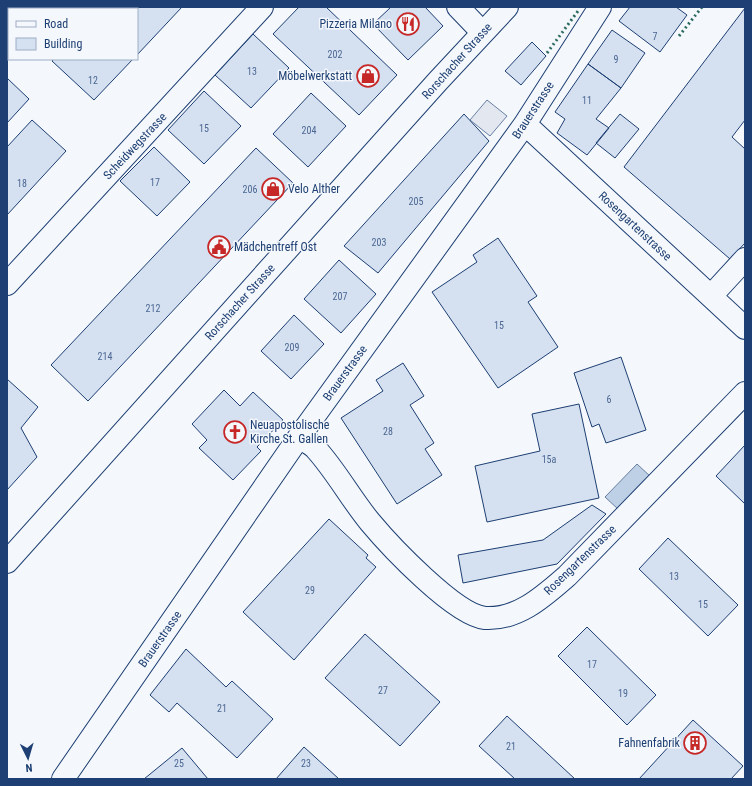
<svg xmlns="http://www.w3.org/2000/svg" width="752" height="786" font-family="'Roboto Condensed',sans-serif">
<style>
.parking{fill:#e3e8f0;stroke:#687fa3}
.water{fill:#bed0e5;stroke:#687fa3}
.building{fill:#d5e0f0;stroke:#1d3f73}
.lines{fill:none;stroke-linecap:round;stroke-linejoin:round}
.minor-casing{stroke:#1d3f73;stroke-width:24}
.major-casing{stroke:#1d3f73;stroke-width:24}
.minor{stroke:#f4f7fb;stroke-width:22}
.major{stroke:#f4f7fb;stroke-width:22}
.hedge{stroke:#2c6c60;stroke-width:3;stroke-dasharray:2 3;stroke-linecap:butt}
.labels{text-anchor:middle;stroke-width:3;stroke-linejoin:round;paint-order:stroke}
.number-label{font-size:10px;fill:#4b6792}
.poi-label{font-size:12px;fill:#1d3f73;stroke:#f4f7fb;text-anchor:end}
.street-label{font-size:12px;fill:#1d3f73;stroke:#f4f7fb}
</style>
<rect width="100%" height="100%" fill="#f4f7fb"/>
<path class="parking" d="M487,100L507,116L490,136L470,120Z"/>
<path class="water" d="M637,464L651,477L619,510L605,497Z"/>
<path class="building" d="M102,7H182L137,55V9H100Z
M299,7H326L397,75L359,115L273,34Z
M391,7H425L443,26L408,60L373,24Z
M630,7H676L687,15L660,52L619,21Z
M745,8V120L732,137L745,149V243L730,259L624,167Z
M612,30L645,53L621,88L588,64Z
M253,34L289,68L251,108L215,75Z
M532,42L546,56L521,85L505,71Z
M54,59H133L94,100L52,61Z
M588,64L621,88L596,119L609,128L587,155L557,133L565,119L555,112Z
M7,78L29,99L7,123Z
M204,91L241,126L204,164L168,130Z
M311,93L346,126L308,167L273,134Z
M464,114L489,141L378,273L344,246Z
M620,114L639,129L615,158L596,143Z
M32,120L66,151L7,215V147Z
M154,147L190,182L157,216L120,181Z
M256,148L293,183L88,401L51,365Z
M498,238L537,296L528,302L558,347L498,388L432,292L477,262L473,255Z
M339,260L376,294L341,333L304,299Z
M294,315L324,344L291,379L261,351Z
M621,357L646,430L606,443L599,424L592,427L574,373Z
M403,363L424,396L410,405L434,443L425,449L442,475L397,504L341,418L383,391L376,380Z
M7,379L38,407L21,428L37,457L7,490Z
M224,390L240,406L253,392L283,420L257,447L261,451L233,480L199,448L207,440L192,424Z
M579,404L599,498L487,522L475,466L540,451L532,414Z
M745,445V504L716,476Z
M592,505L606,514L557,564L463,583L458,555L543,540Z
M329,519L368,555L366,558L376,567L294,660L243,612Z
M668,538L738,605L708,636L639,569Z
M587,627L656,695L627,725L558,656Z
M365,634L440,702L400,746L325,678Z
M186,649L226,687L232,681L273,719L237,758L177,703L169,712L150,695Z
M507,716L575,779H515L479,746Z
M693,720L743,766L731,779H639Z
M304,747L339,779H276Z
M182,748L208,779H144Z"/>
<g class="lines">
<g class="minor-casing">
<path id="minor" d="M458,7L482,32
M525,124L745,328
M7,284L262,7
M711,296L745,259
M299,437C304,441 312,444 316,449C336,471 351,499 370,522C390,546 455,615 485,618C518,620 544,596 567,576L745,393
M63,779L299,437L525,124L600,7"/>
</g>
<g class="major-casing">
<path id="major" d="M7,562L438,81L507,7"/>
</g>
<use href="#minor" class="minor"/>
<use href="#major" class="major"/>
<path class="hedge" d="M679,36L702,7
M547,53L578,11"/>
</g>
<defs>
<g id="restaurant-ring" transform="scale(1.15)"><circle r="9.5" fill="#f4f7fb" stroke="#c62828" stroke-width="1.5"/><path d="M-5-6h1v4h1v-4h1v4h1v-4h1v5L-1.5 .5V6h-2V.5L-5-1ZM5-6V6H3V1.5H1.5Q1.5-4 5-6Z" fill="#c62828"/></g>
<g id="shop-ring" transform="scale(1.15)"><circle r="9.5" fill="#f4f7fb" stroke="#c62828" stroke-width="1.5"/><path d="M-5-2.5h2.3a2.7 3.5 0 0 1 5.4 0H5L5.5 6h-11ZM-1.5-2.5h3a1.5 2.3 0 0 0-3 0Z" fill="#c62828"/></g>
<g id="civic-ring" transform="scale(1.15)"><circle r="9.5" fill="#f4f7fb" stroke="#c62828" stroke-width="1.5"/><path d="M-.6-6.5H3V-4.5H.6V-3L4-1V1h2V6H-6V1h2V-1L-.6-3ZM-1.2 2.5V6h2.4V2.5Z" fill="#c62828"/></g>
<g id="church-ring" transform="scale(1.15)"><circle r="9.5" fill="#f4f7fb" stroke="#c62828" stroke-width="1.5"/><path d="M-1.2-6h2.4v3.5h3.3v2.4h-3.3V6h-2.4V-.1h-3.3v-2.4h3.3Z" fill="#c62828"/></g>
<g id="building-ring" transform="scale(1.15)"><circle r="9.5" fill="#f4f7fb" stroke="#c62828" stroke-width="1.5"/><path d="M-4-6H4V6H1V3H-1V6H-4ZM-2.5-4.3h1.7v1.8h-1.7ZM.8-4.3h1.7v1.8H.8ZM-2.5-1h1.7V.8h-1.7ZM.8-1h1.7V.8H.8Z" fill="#c62828"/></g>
</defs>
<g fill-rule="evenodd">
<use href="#restaurant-ring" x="408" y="24"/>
<use href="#shop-ring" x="368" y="76"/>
<use href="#shop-ring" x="273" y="189"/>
<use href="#civic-ring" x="219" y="247"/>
<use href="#church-ring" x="235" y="432"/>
<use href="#building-ring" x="695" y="743"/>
</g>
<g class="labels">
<g class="number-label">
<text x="655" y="40">7</text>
<text x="335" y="58">202</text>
<text x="616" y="63">9</text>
<text x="252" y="75">13</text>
<text x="93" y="84">12</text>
<text x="587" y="104">11</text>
<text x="204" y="132">15</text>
<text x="309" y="134">204</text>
<text x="155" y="186">17</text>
<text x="22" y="187">18</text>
<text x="250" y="193">206</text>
<text x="416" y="205">205</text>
<text x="379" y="246">203</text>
<text x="340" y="300">207</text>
<text x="153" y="312">212</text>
<text x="499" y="329">15</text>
<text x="292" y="351">209</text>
<text x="105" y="360">214</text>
<text x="609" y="403">6</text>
<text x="388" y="435">28</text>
<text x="549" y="463">15a</text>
<text x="674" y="580">13</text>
<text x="310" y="594">29</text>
<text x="703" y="608">15</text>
<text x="592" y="668">17</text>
<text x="383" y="694">27</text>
<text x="623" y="697">19</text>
<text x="222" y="712">21</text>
<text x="511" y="750">21</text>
<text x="179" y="767">25</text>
<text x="306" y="767">23</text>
</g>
<g class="poi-label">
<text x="392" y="28">Pizzeria Milano</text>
<text x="352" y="80">Möbelwerkstatt</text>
<text x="288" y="193" text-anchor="start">Velo Alther</text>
<text x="234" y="251" text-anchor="start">Mädchentreff Ost</text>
<text x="250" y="429" text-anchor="start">Neuapostolische<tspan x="250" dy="14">Kirche St. Gallen</tspan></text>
<text x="680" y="747">Fahnenfabrik</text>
</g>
<g class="street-label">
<text transform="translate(457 61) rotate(-48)" y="4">Rorschacher Strasse</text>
<text transform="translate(533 110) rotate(-57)" y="4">Brauerstrasse</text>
<text transform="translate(135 146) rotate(-47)" y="4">Scheidwegstrasse</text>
<text transform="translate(635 226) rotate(43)" y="4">Rosengartenstrasse</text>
<text transform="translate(240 302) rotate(-48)" y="4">Rorschacher Strasse</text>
<text transform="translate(345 373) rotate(-54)" y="4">Brauerstrasse</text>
<text transform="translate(580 560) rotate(-44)" y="4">Rosengartenstrasse</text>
<text transform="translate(160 639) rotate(-55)" y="4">Brauerstrasse</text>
</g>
</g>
<rect width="752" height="786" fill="none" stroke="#1d3f73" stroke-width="16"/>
<rect x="8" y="8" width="130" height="52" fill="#f4f7fb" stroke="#9eadc5"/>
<rect x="16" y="21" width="20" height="6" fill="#f4f7fb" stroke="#9eadc5"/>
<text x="44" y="28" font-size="12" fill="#1d3f73">Road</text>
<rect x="16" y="38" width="20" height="12" fill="#d5e0f0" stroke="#9eadc5"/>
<text x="44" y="48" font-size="12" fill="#1d3f73">Building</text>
<g transform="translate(28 758) rotate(175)" stroke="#f4f7fb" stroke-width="3" paint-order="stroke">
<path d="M0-3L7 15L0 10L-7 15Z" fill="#1d3f73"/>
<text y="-6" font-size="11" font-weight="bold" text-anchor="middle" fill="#1d3f73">N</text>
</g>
</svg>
